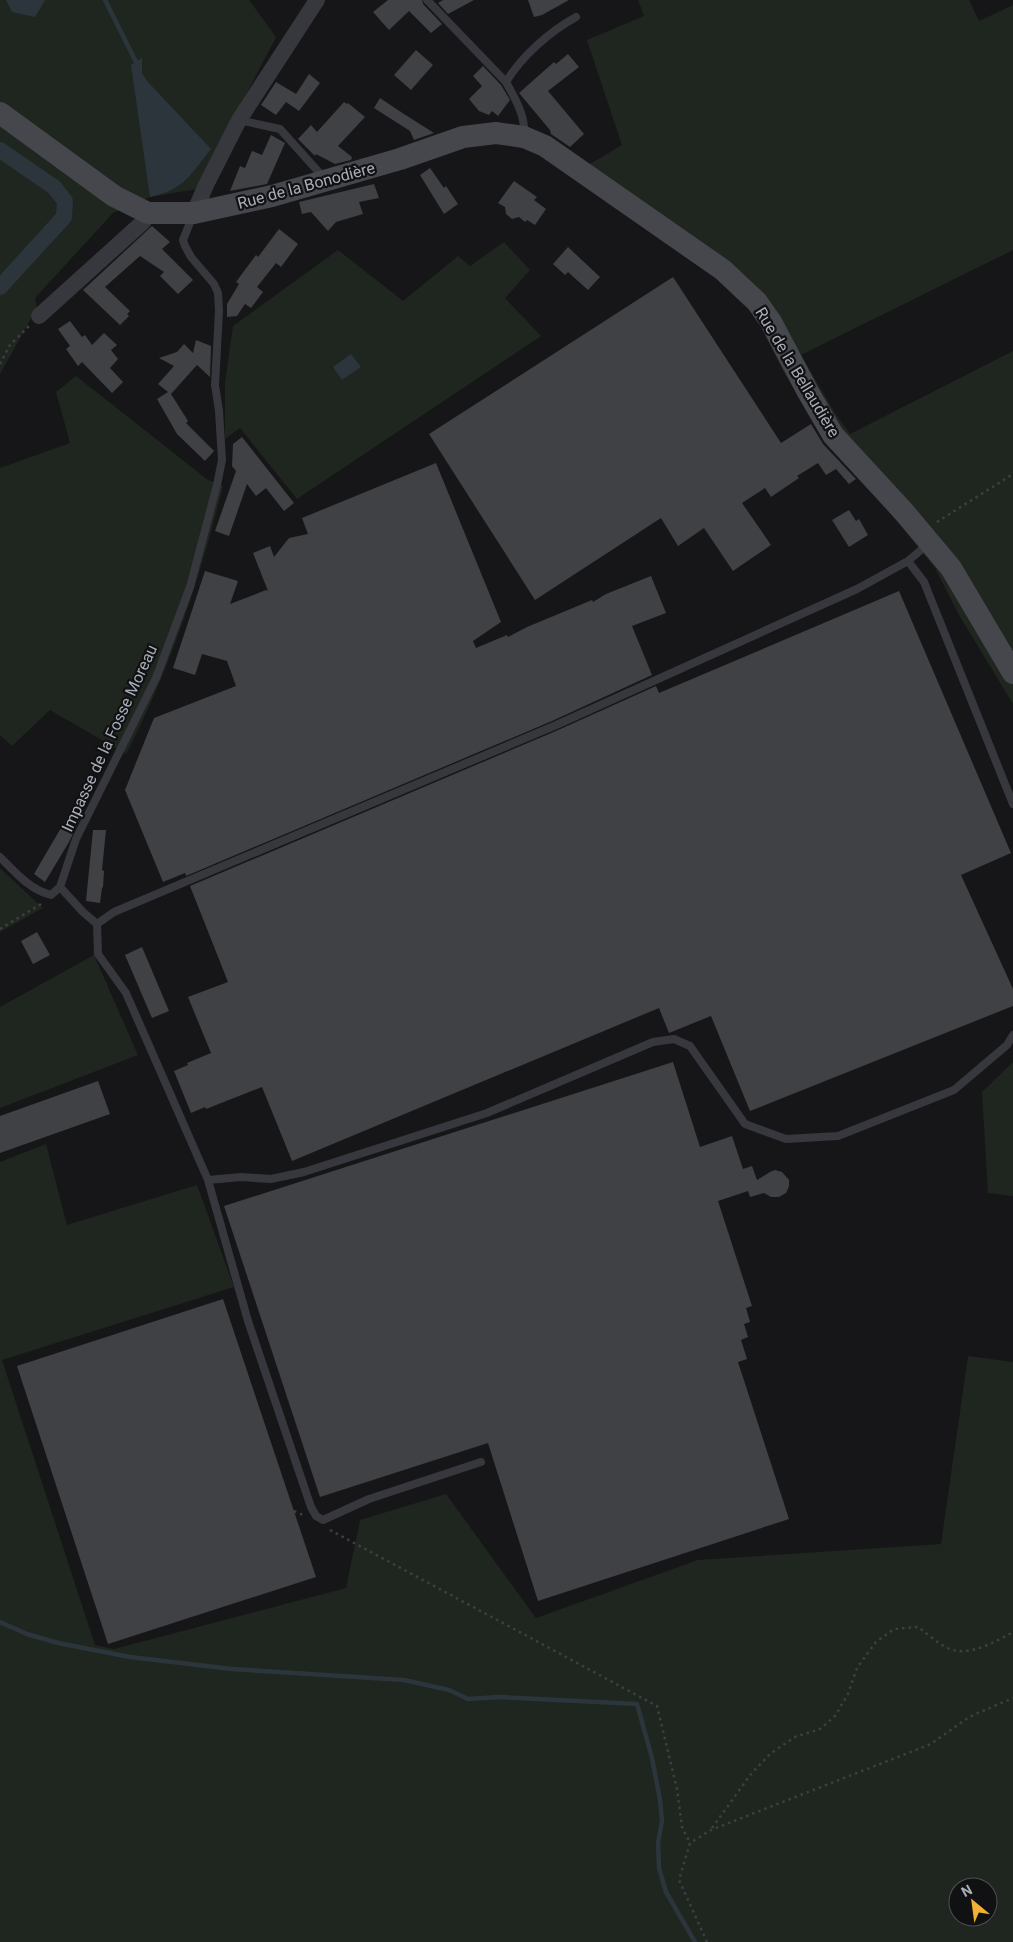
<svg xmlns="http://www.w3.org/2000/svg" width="1013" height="1942" font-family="Roboto,sans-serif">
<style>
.green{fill:#1e261f;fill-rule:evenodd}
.water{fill:#2c353c}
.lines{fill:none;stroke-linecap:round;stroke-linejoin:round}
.stream{stroke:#2c353c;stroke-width:4.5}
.canal{stroke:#2c353c;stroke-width:16}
.building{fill:#404145}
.path{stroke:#3d3f44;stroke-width:2.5;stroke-dasharray:2.5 4;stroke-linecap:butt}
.lane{stroke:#37383d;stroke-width:8}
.street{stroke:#37383d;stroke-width:16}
.secondary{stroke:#45474d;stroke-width:22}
.labels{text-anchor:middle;stroke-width:4.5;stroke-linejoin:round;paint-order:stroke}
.street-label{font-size:16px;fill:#a8adb8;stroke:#111113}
</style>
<rect width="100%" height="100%" fill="#161618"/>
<path class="green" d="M0,0H249L276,37L197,189L150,197L113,213L35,298L37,308L0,374Z
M638,0H969L979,21L1013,5V250L801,355L835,413L850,434L1013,351V704L959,615L935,568L812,418L783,371L754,313L697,261L573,174L622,145L587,40L644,16Z
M504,242L530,270L505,298L541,336L297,499L240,428L225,439V383L233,326L338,250L403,301L458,256L470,266Z
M76,376L208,480L223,486C200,578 170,670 126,754L50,710L12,746L0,735V468L70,443L56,392Z
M0,868L43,908L0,932Z
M94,955L138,1055L0,1108V1007Z
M1013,1062V1196L988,1193L982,1092Z
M46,1144L67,1225L197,1185L234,1287L2,1360L95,1645L114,1649L346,1588L360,1520L446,1494L536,1618L698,1560L941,1544L968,1356L1013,1362V1942H0V1162ZM958,1887H988V1917H958Z"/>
<path class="water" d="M6,0H45L35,17L12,12Z
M142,58V73L147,81L211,149C191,174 184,190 150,197L131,65Z
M351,354L361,367L342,380L333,367Z"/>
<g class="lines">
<path class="stream" d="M105,0L138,66
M0,1622L27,1634L58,1643L130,1657L232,1669L404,1680L449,1690L468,1699L499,1697L637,1704L652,1758L660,1800L662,1821L658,1843L659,1868L666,1892L695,1942"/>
<path class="canal" d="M0,150L54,187L65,201L64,217L0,287"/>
</g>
<path class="building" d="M388,0H422L423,4L442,24L431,33L409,11L389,30L373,12Z
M443,0H474L448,14L438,3Z
M528,0H569L542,15L534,17Z
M416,50L433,65L411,90L394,75Z
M568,54L579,67L548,91L584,134L570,147L551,134L550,130L519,93L554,62L556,64Z
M483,66L501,85L510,100L498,116L492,111L489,115L479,111L469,99L482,86L473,76Z
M309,74L320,83L299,111L286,102L276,115L261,105L276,82L296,94Z
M380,98L404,114L434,133L414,140L410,131L374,108Z
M344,102L347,104L348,103L365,117L338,146L352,157L351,160L335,164L316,154L315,156L298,139L311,125L317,132Z
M271,135L285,143L267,184L230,191L240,166L245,168L252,151L262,155Z
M430,168L444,188L446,186L458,204L444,214L420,175Z
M514,181L537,197L534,200L546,209L535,225L527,220L525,222L519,217L512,219L506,214L505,207L498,203Z
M374,184L379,198L359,202L363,214L336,222L328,231L311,212L302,214L299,202Z
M152,226L170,242L162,249L193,280L178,294L160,276L164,272L140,256L105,287L130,311L127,314L129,316L120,325L83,290Z
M279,229L298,244L281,267L276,263L257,287L263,292L251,308L245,304L237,316L227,317V304L239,284L236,282L256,255L258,257Z
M568,247L600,277L588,290L568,272L565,275L553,264Z
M673,277L781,443L811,424L823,444L856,479L849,484L836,469L826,475L818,463L797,476L799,478L771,497L765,488L742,503L771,545L733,571L704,528L678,546L661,518L535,600L429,434Z
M70,321L82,337L85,335L92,345L104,333L117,345L111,350L118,359L110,368L123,382L112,393L82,362L78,366L66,349L70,346L58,329Z
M196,340L211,346L210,377L197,365L171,394L188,421L186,423L214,451L205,461L177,434L157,399L168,392L158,384L174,366L159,358L177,352L184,344L193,353Z
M242,437L294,503L284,511L266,488L256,496L247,484L229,536L215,531L236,471L232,466L233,444Z
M436,463L501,622L473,641L476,648L507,635L508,637L527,627L592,600L593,602L606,594L651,576L666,613L632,626L652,675L552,721L186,876L185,873L163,882L125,790L154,718L236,686L227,661L202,654L195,675L173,668L205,571L238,581L230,604L266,590L268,591L253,553L270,546L274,557L289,538L308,534L302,518Z
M849,510L856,521L859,519L868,535L849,547L832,520Z
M899,591L1011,853L961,875L1013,989V1006L750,1111L711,1016L669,1033L659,1008L292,1161L262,1087L206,1109L205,1107L191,1113L174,1071L188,1065L187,1063L211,1053L188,997L228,982L190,886L556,731L656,686L659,693Z
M72,809L82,815L69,842L45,882L34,874Z
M93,830H106L102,870L104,871L103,887L102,888L100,903L86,901Z
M37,932L50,955L33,964L21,941Z
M142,947L169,1011L152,1018L125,955Z
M673,1062L700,1147L732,1136L743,1169L752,1166L757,1180L770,1172L775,1170L782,1172L789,1180V1186L786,1193L779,1197H771L764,1193L750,1197L748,1191L718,1201L752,1306L746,1308L750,1322L744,1324L748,1337L741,1340L747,1359L738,1362L789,1519L538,1601L488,1443L320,1497L224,1206Z
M98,1081L110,1114L0,1153V1116Z
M223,1299L316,1577L108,1644L17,1366Z"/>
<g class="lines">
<path class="path" d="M0,364L10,345L29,326
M937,522L1013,474
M0,929L41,904
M294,1511L303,1515
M330,1530L657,1706L677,1789L682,1827L690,1843
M712,1828L751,1774L770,1754L795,1737L820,1729L835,1716L848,1694L857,1668L876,1642L894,1629L918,1627C928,1634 938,1644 950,1649C969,1657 997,1641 1013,1632
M707,1942L679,1880L690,1843L711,1830L931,1744L969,1717L1013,1698"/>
<path class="lane" d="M427,0L506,82C515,98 526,117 524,135
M506,82C522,56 549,32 576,17
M239,120L280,129L324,178
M908,561L924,582L1013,804
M0,857C16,873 29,889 51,895L60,887L76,839L156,678L190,587L217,485L222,460L219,411L215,385L219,311L218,293L214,284L191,257L185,246L183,240L193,215
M60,887L83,912L97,924L98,954L126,993L208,1180L248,1321L311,1507L316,1516L323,1520L369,1499L481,1462
M97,924L114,912L554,726L857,589L908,561L928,544
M208,1180L241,1177L271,1179L304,1172L487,1113L653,1042L674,1039L690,1046L745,1124L786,1139L838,1136L954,1090L1007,1045L1013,1035"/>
<path class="street" d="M194,213L206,185L239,120L317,0
M39,316L143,222L148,213"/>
<path class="secondary" d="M0,113L114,196L148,213H194L272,196L400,159L463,137L496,133L524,137L545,146L723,270L757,302L771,322L808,392L833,435L904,512L951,568L1013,673"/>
</g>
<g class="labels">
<g class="street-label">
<text transform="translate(306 185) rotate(-15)" y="6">Rue de la Bonodière</text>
<text transform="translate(798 372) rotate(59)" y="6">Rue de la Bellaudière</text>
<text transform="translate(109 738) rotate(-65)" y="6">Impasse de la Fosse Moreau</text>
</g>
</g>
<g transform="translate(973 1902) rotate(331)"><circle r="24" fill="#111113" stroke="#4d4f55"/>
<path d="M0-4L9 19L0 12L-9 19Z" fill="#f2b134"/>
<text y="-8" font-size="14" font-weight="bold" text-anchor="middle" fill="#a8adb8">N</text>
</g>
</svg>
